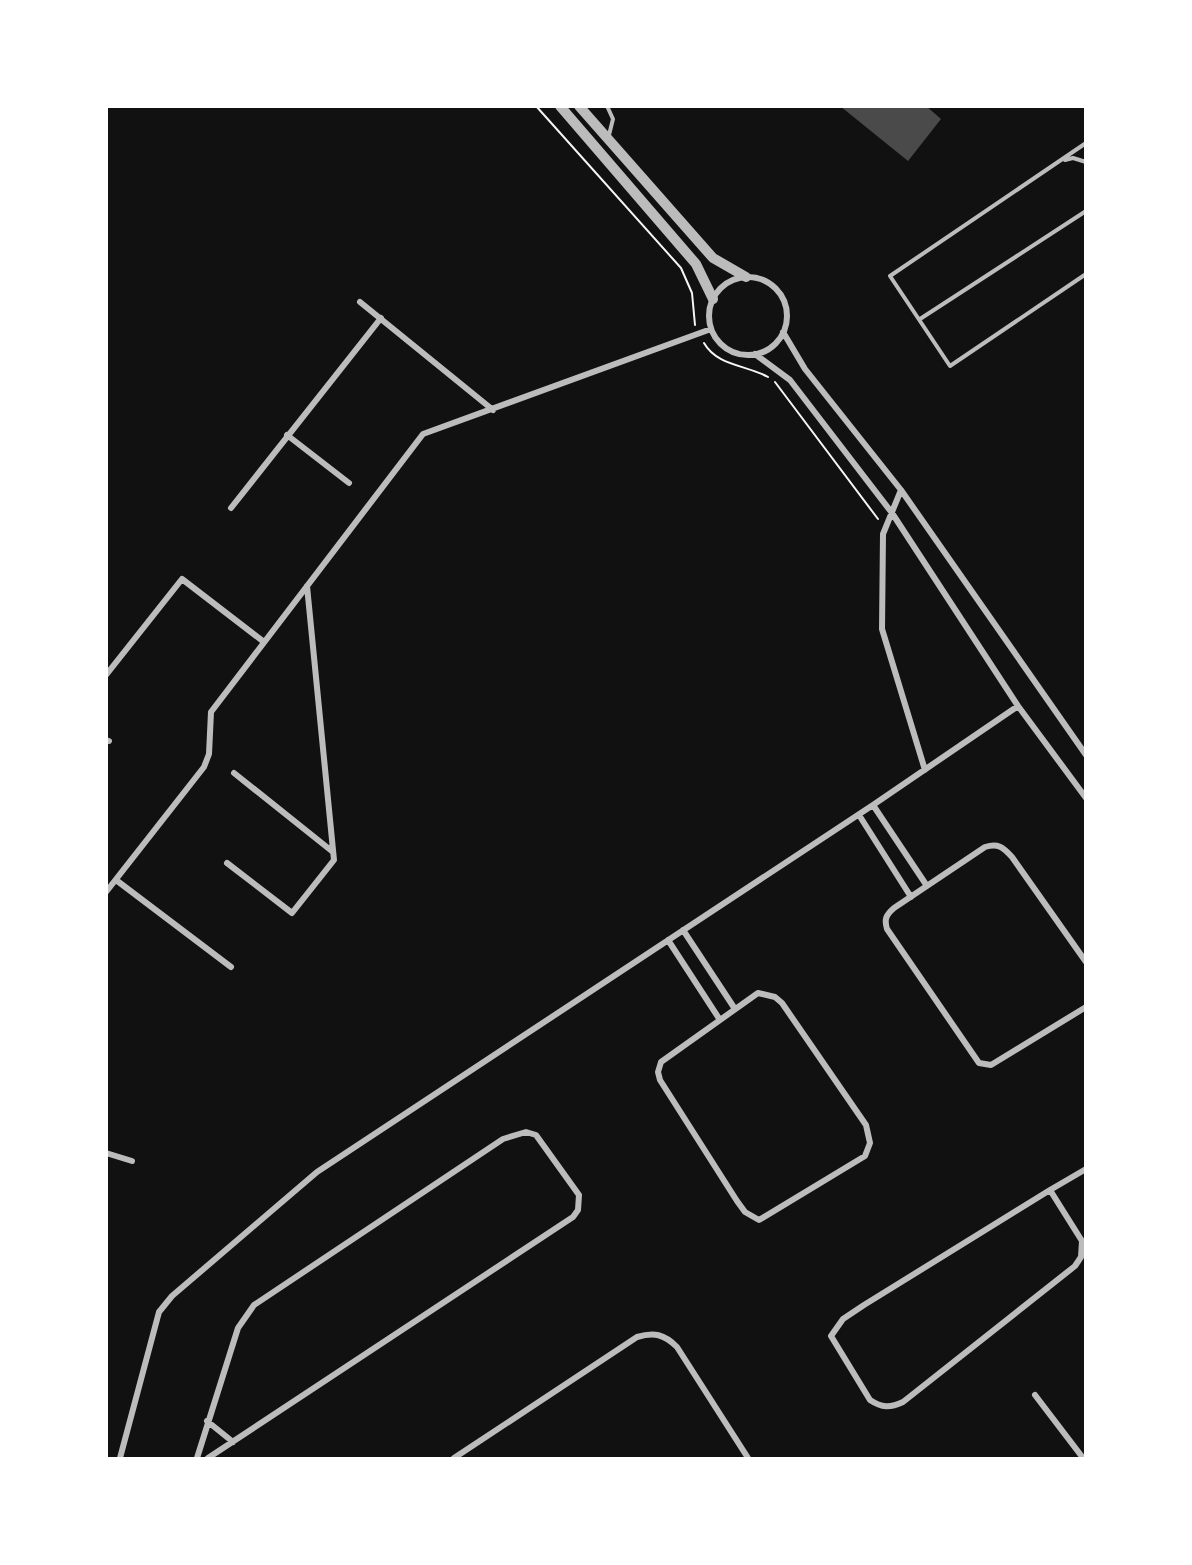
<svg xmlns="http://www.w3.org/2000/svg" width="1192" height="1565" font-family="'Work Sans',sans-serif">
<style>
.building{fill:#4a4a4a}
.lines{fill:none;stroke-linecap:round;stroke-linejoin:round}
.path{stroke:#f5f5f5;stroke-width:2}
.service{stroke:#bcbcbc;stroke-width:4}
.minor{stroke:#bcbcbc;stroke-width:6}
.tertiary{stroke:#bcbcbc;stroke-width:10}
</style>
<rect width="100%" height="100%" fill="#111"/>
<path class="building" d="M840,106H926L941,119L908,161Z"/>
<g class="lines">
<path class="path" d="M536,106L681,268L692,293L695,325
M704,343C717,366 747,365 768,377
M775,382L878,519"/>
<path class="service" d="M607,106L613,119L609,135
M1086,143L890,276L950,366L1086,274
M1086,148V159
M1065,160L1073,158L1086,162
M920,319L1086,211"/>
<path class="minor" d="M709 316a39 39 0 1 1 78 0a39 39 0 1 1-78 0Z
M360,302L493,410
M783,332L805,369L901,490L1086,755
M755,354L790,380L892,513L1018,706L1086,798
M287,435L349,483
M901,490L883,534L882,629L925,770
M231,508L381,318
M106,675L182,579L264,642
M106,740L109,741
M234,773L333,852
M873,805L927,886
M859,815L911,897
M227,863L292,913L334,860L307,586
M116,880L231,967
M106,892L204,767L209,754L211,712L423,434L711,329
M683,930L735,1009
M668,940L720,1020
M1086,962L1012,857C1003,847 998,843 985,847L894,908C886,915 884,919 887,929L979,1063L991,1065L1086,1007
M758,993L775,997L782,1003L866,1125L870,1143L865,1156L759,1220L745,1212L737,1201L660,1080L658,1072L661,1062Z
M106,1153L132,1161
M1050,1190L1082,1241L1081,1257L1075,1266L903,1402C890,1408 882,1408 870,1400L831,1336L843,1319L864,1305Z
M1050,1190L1086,1169
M1035,1395L1083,1458
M207,1421L233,1442
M120,1458L159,1312L172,1296L317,1172L873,805L1018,706
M197,1458L238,1328L254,1305L503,1139L526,1132L536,1135L579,1195L578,1210L573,1217L208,1458
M454,1458L637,1337C654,1332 664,1334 677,1347L748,1458"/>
<path class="tertiary" d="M560,106L696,264L713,299
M579,106L713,258L746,277"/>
</g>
<rect width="1192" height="1565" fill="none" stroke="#ffffff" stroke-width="216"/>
</svg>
